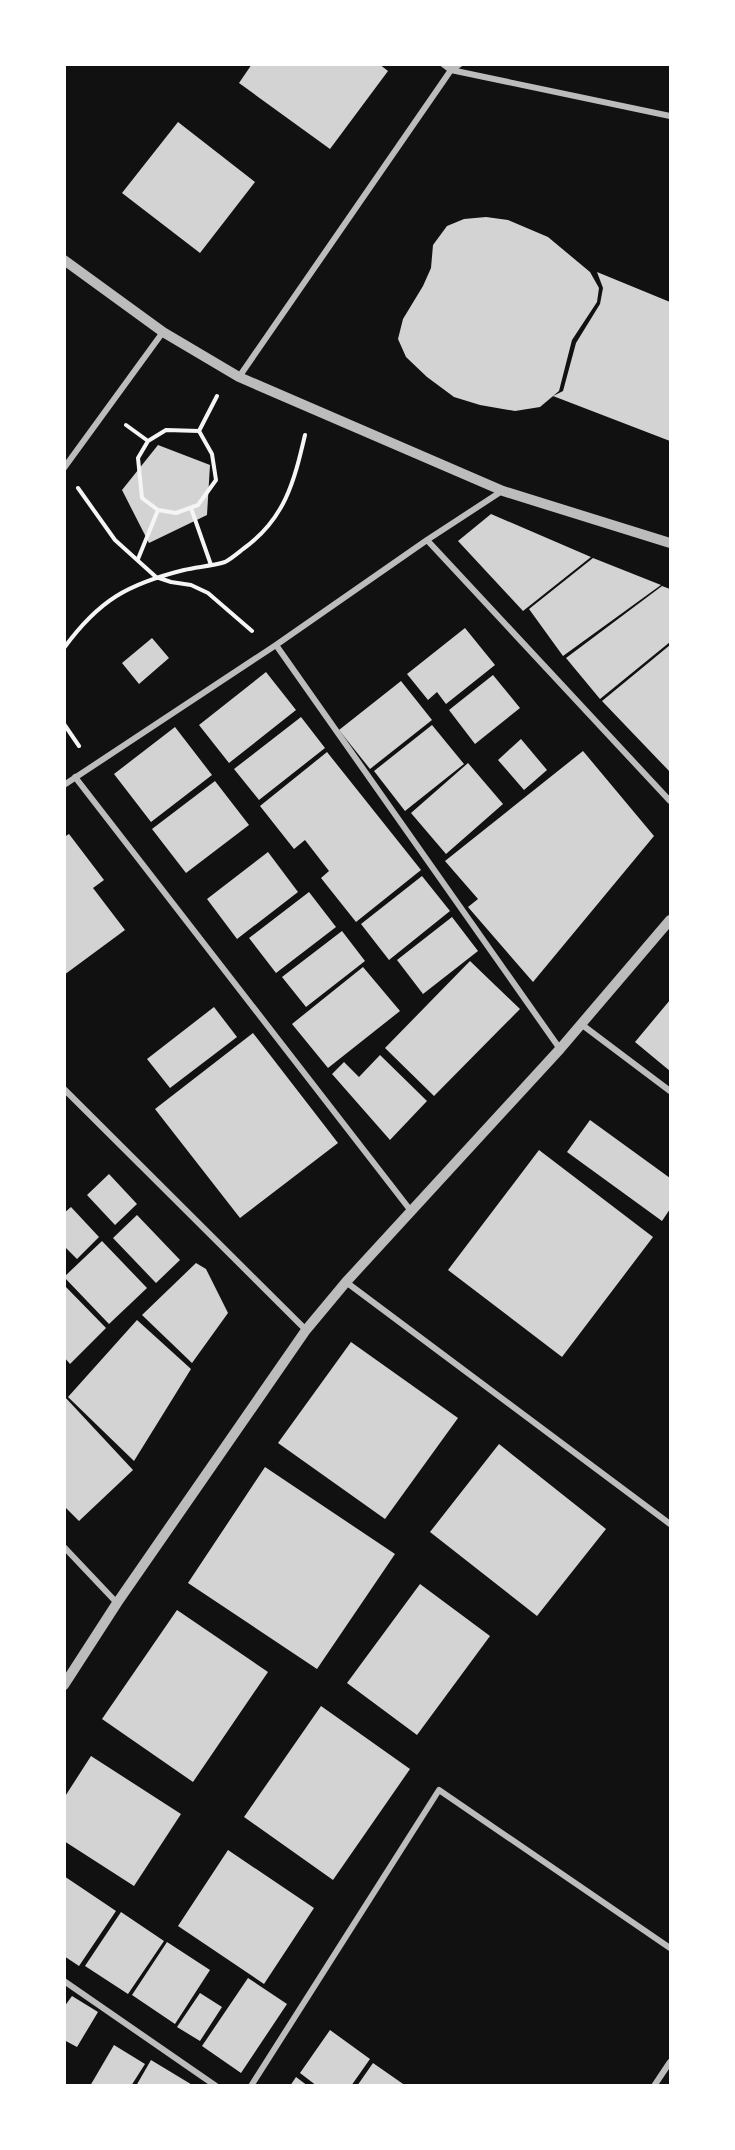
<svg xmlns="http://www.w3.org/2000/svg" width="735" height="2150" font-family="'PT Sans Narrow',sans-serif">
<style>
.building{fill:#d3d3d3}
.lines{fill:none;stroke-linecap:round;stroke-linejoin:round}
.path{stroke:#f5f5f5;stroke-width:4}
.minor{stroke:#bcbcbc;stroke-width:6}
.tertiary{stroke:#bcbcbc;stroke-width:10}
</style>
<rect width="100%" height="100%" fill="#111"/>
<path class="building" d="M252,64H379L388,71L330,149L239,83Z
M178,122L255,182L200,253L122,193Z
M486,217L508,220L548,237L590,272L599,288L597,302L572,340L559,391L540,407L515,411L480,405L454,397L427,377L406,357L398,339L403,319L423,286L431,268L433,245L447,226L464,219Z
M597,272L670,302V441L553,396L563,391L576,343L600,304L603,288Z
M158,445L210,465L207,515L149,543L122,490Z
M491,514L591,557L523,611L458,541Z
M593,558L661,585L563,656L529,609Z
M662,586L670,589V642L600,699L566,658Z
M465,628L495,665L446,704L437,692L428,700L407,674Z
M152,638L169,658L139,684L122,663Z
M670,645V772L602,701Z
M266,672L296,710L229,763L199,725Z
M493,675L520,708L475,744L449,710Z
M401,681L432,720L370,769L339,730Z
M301,717L325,748L259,800L234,769Z
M432,725L464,764L405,811L374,771Z
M175,727L212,775L151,822L114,774Z
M521,739L547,770L524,790L498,760Z
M583,751L654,836L533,982L468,907L478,899L445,861Z
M327,752L421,870L356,922L321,878L329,871L305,840L294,849L260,806Z
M468,763L503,804L446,854L411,813Z
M215,781L249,825L186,873L152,829Z
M69,834L104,880L93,888L125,930L64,975V837Z
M268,852L298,892L237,939L207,899Z
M422,876L450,911L389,960L361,924Z
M309,892L336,927L276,973L249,938Z
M452,917L478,951L423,994L397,960Z
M342,931L365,961L306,1007L282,977Z
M470,961L520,1009L434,1096L385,1048Z
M363,967L400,1011L328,1068L292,1024Z
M670,1000V1071L635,1042Z
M214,1007L237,1037L170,1088L147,1059Z
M253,1033L338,1143L240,1218L155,1109Z
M380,1055L427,1101L390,1140L332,1074L344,1062L359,1077Z
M590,1120L670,1178V1209L662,1221L567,1152Z
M539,1150L653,1237L562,1357L448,1270Z
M109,1174L137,1204L115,1225L87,1195Z
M71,1207L99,1237L77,1259L64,1246V1213Z
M137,1215L180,1260L156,1283L113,1238Z
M102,1241L147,1288L109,1324L64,1277Z
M196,1263L206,1269L228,1313L192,1363L142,1315Z
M64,1285L106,1328L70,1364L64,1357Z
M137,1320L191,1369L134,1461L68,1397Z
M351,1342L458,1418L385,1519L278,1443Z
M64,1396L133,1470L79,1521L64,1506Z
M499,1444L606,1529L537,1616L430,1532Z
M265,1467L395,1554L317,1669L188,1583Z
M420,1584L490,1636L417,1735L347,1683Z
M177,1610L268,1672L193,1782L102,1719Z
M321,1706L410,1769L333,1880L244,1817Z
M91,1756L181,1814L134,1886L64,1841V1798Z
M228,1850L314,1908L264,1984L178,1926Z
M64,1876L116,1911L79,1966L64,1956Z
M121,1912L164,1941L128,1994L85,1966Z
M167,1942L210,1970L175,2024L132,1995Z
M248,1978L287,2004L241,2073L202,2046Z
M200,1993L222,2007L200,2041L177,2027Z
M72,1996L98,2012L77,2047L64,2040V2007Z
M330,2030L370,2059L351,2086H317L300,2073Z
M114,2045L145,2064L131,2086H90Z
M151,2060L194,2086H136Z
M373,2063L406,2086H357Z
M296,2077L308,2086H290Z"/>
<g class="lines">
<path class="path" d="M126,425L148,441
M199,431L166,430L148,441L138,458L142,498L158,510L176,513L198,505L216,480L212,454L199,431L217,396
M78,488L115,540L156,577L171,582L191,585L208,593L252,631
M191,508L211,565
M138,559L158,510
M64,648C99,600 128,584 184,570C197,567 212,566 225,562C231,559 238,553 243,549C285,519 294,482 305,435
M64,724L79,746"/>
<path class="minor" d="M443,64L451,70L670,116
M239,377L451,70L460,64
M64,468L163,332
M427,540L670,801
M276,645L560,1049
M75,777L411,1211
M64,785L276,645L427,540L502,491
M581,1024L670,1091
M64,1089L306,1330
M346,1282L670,1524
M64,1547L117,1603
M64,1981L216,2086
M251,2086L439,1790L670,1948
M654,2086L670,2062"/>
<path class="tertiary" d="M64,260L163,332L239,377L503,491L670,543
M64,1685L117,1603L306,1330L346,1282L560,1049L670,920"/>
</g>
<rect width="735" height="2150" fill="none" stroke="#ffffff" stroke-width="132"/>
</svg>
